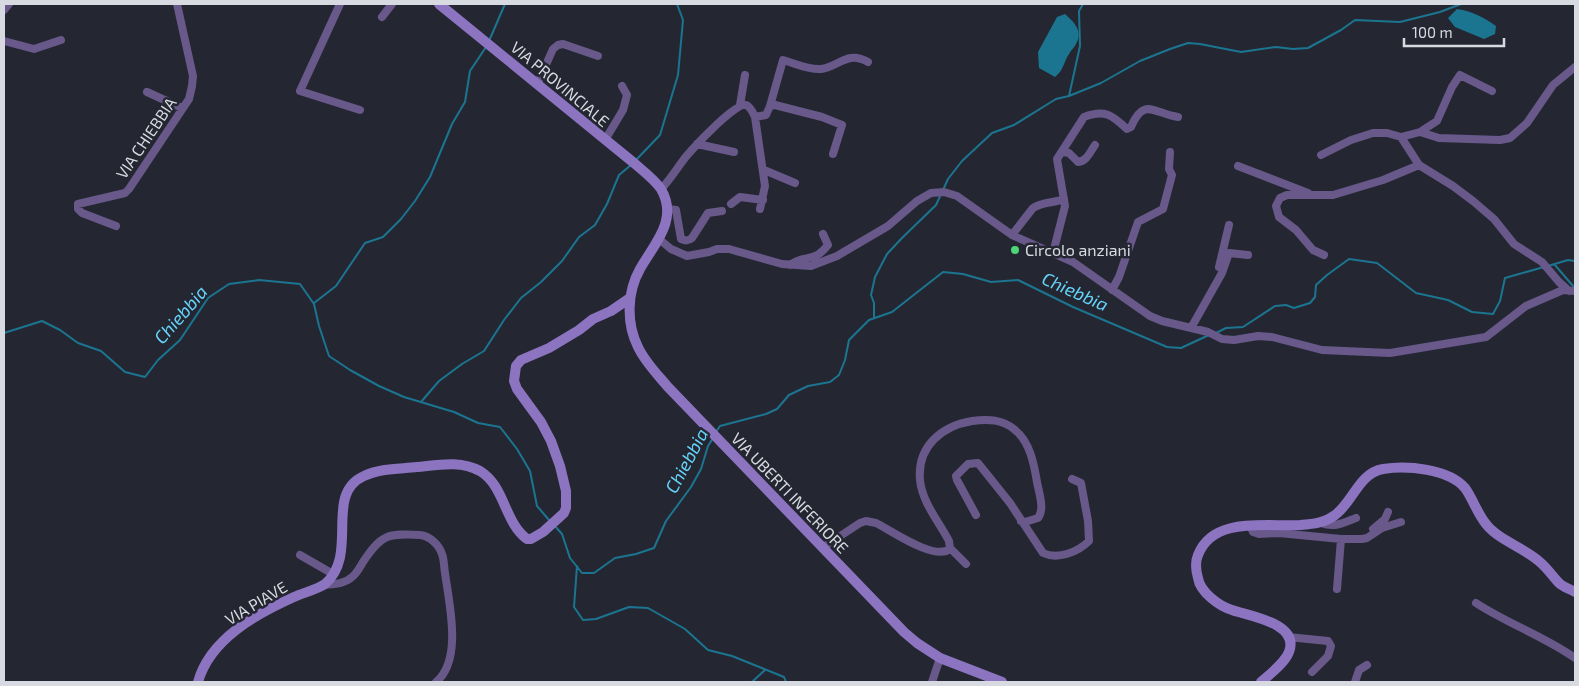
<svg xmlns="http://www.w3.org/2000/svg" width="1579" height="686" font-family="'Exo 2',sans-serif">
<style>
.water{fill:#1c7590}
.lines{fill:none;stroke-linecap:round;stroke-linejoin:round}
.stream{stroke:#1c7590;stroke-width:2}
.street{stroke:#68598a;stroke-width:8}
.secondary{stroke:#8c74c1;stroke-width:10}
.poi-dot{fill:#4cd677;stroke:#242732;stroke-width:2}
.labels{text-anchor:middle;stroke-width:5;stroke-linejoin:round;paint-order:stroke}
.street-label{font-size:16px;fill:#d8dae1;stroke:#242732}
.poi-label{font-size:16px;fill:#d8dae1;stroke:#242732;text-anchor:start}
.water-label{font-size:18px;font-style:italic;fill:#65d3f9;stroke:#242732}
</style>
<rect width="100%" height="100%" fill="#242732"/>
<path class="water" d="M1457,9C1472,11 1483,17 1496,26L1495,34L1484,39L1455,27L1448,18Z
M1065,14C1075,23 1083,31 1076,44C1074,48 1071,50 1069,54C1063,63 1064,70 1055,77L1039,68L1038,52L1057,17Z"/>
<g class="lines">
<path class="stream" d="M489,41L505,4
M1069,96L1080,46L1079,11L1083,4
M636,160L660,135L678,75L683,20L677,4
M943,190L948,179L962,161L992,133L1014,125L1056,99L1069,96L1101,83L1140,61L1170,49L1188,43L1200,44L1241,52L1276,47L1293,49L1308,48L1341,30L1355,20L1400,22L1440,12L1461,4
M1555,265L1573,286
M1548,266L1568,260L1575,261
M314,303L336,286L365,243L383,237L401,219L415,201L430,177L452,124L465,102L470,71L486,47
M874,317V303L871,295L875,277L887,254L902,238L936,205L941,194
M4,333L42,321L60,330L78,343L101,351L125,372L145,377L158,360L180,340L208,298L229,284L259,280L300,284L314,304L319,326L329,356L350,370L379,386L404,397L454,412L478,423L500,427L517,449L530,471L537,506L549,520
M1216,333L1226,328L1243,327L1275,306L1286,305L1294,308L1310,303L1315,297L1316,285L1327,275L1349,259L1377,263L1416,293L1448,300L1472,312L1493,314L1500,301L1505,278L1544,267
M421,402L439,381L462,364L484,351L504,320L521,298L541,282L562,261L579,237L595,225L607,204L619,175L631,165
M716,432L720,426L766,414L777,409L789,395L808,386L830,382L839,375L845,360L849,340L869,320L892,312L943,272L963,274L991,282L1018,280L1073,307L1167,347L1181,348L1209,335
M554,525L562,534L570,558L582,573H594L615,558L636,554L654,548L666,521L691,487L701,469L708,446L713,438
M577,566L574,607L583,620L596,619L629,607L648,608L685,629L708,650L732,656L784,677L786,682
M752,682L765,670"/>
<path class="street" d="M340,4L300,91L360,110
M4,10L9,4
M382,17L392,4
M4,41L34,49L61,40
M537,85L553,49L558,45L563,44L598,56
M147,92L182,108
M740,105L745,75
M770,106L783,60C794,63 808,70 821,69C839,67 847,50 868,62
M755,117L766,115L770,106L775,105L822,117L842,125L833,154
M1420,132L1439,138L1500,140L1510,138L1527,123L1553,85L1575,67
M1401,137L1420,132L1437,121L1452,87L1460,75L1492,91
M605,140L623,110L627,95L622,86
M697,144L734,152
M1063,152L1069,153L1078,162C1087,161 1090,152 1095,145
M1321,155L1351,140L1373,133H1387L1401,137L1419,165L1453,186L1473,201L1494,219L1514,244L1542,262L1559,282L1569,291
M1238,166L1308,193
M764,170L795,183
M661,189C672,178 679,164 690,152C697,144 736,102 746,105C751,107 753,113 755,117L765,186L760,209
M731,204L740,197L763,200
M668,209L676,210L681,239C686,241 688,241 692,238L708,213L722,211
M116,226L82,213L78,209V204L125,193L129,189L189,99L192,86L193,76L177,4
M1012,235L1033,208C1042,202 1054,203 1064,199
M659,239L671,249L687,256L709,252L717,249H729L782,264L811,266L837,256L888,226L917,201L931,193L944,192L957,196L1012,235L1073,262L1150,316L1162,321L1208,332L1222,339L1234,340L1258,336L1272,337L1322,350L1390,353L1486,337L1526,306L1563,290L1575,291
M1053,253L1065,206L1057,159L1084,117C1105,109 1112,115 1127,129L1131,127C1144,96 1155,114 1178,117
M1324,255L1313,250L1296,230L1279,217L1276,206L1280,198L1287,195H1333L1383,180L1419,165
M790,265C806,253 812,265 828,245L823,234
M1219,267L1229,225
M1112,290L1119,277L1138,222L1163,209L1172,175L1169,169L1170,152
M1191,328L1222,273L1229,253L1248,255
M976,515L957,480L956,476L968,464L978,463L1010,503L1043,553C1058,560 1078,552 1089,541L1088,521L1081,483L1072,479
M1321,523C1335,528 1343,523 1356,518
M1250,525L1253,532L1259,534L1279,533L1341,539H1362L1367,538L1382,528L1401,522
M1373,529L1385,519L1388,512
M822,548L860,523L866,521L876,523C892,531 934,561 950,549L949,541C939,522 922,502 920,480C917,446 942,426 972,421C988,419 1003,419 1015,430C1030,442 1034,464 1037,482C1039,493 1045,509 1038,518L1025,522L1021,521
M951,549L966,564
M300,555L333,574
M324,585C333,584 345,584 352,577C357,573 360,567 363,562C381,535 387,533 420,535C430,536 439,545 442,554C444,559 444,567 445,573C449,603 463,660 436,682
M1337,589L1341,539
M1476,603C1508,624 1544,636 1575,658
M1288,637L1328,641L1331,646L1328,656L1312,672
M932,682L940,658
M1355,682L1359,670L1367,665"/>
<path class="secondary" d="M439,4L634,163C643,171 654,179 661,189C679,220 654,244 640,269C627,292 626,323 638,347C645,362 657,374 668,387L904,632L917,643L940,658L1002,682
M198,682C210,639 256,614 294,597C303,593 318,589 325,584C360,554 323,494 364,476C380,468 400,469 417,467C438,465 460,460 480,471C505,486 504,522 527,539H531L543,532L564,513L566,508V491L560,466L551,441L541,422L517,389L514,381L516,366L521,360L549,348L579,330L593,319L611,311L630,298
M1261,682C1270,674 1284,664 1289,652C1300,623 1249,616 1232,610C1219,606 1200,592 1198,578C1196,571 1195,562 1198,555C1213,516 1266,527 1300,525C1312,524 1325,523 1335,515C1353,502 1359,473 1383,469C1407,465 1449,469 1465,488C1473,499 1477,513 1486,524C1498,540 1527,549 1541,563C1548,569 1553,577 1559,583C1563,587 1570,589 1575,592"/>
</g>
<circle class="poi-dot" cx="1015" cy="250" r="5"/>
<g class="labels">
<g class="street-label">
<text transform="translate(560 84) rotate(40)" y="6">VIA PROVINCIALE</text>
<text transform="translate(146 138) rotate(-56)" y="6">VIA CHIEBBIA</text>
<text transform="translate(790 493) rotate(46)" y="6">VIA UBERTI INFERIORE</text>
<text transform="translate(256 603) rotate(-31)" y="6">VIA PIAVE</text>
</g>
<g class="poi-label">
<text x="1025" y="256">Circolo anziani</text>
</g>
<g class="water-label">
<text transform="translate(1075 292) rotate(24)" y="6">Chiebbia</text>
<text transform="translate(181 315) rotate(-49)" y="6">Chiebbia</text>
<text transform="translate(687 461) rotate(-62)" y="6">Chiebbia</text>
</g>
</g>
<rect width="1579" height="686" fill="none" stroke="#d8dae1" stroke-width="10"/>
<path d="M1404 38v8h100v-8" fill="none" stroke="#d8dae1" stroke-width="2.5"/>
<text x="1412" y="38" font-size="15" fill="#d8dae1" stroke="#242732" stroke-width="4" paint-order="stroke">100 m</text>
</svg>
